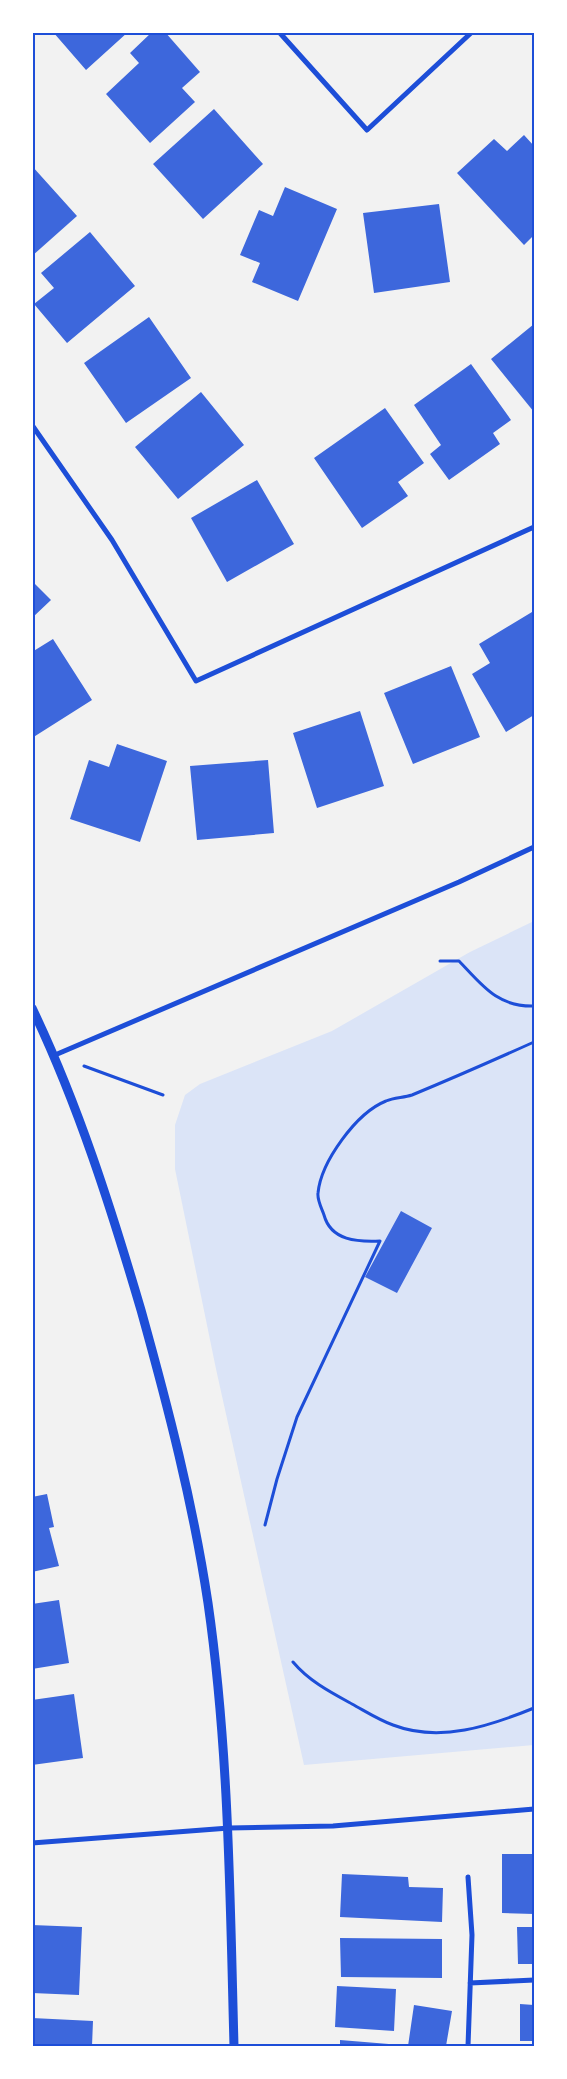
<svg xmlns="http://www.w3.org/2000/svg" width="567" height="2079" font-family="Arial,sans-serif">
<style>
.green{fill:#dbe4f7}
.building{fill:#3d67dc}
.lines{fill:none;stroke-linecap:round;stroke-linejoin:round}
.path{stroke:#1d4ed8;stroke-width:3}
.minor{stroke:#1d4ed8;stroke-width:5}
.tertiary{stroke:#1d4ed8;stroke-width:9}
.neatline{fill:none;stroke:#1d4ed8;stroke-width:2}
</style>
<rect width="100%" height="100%" fill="#f2f2f2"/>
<path class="green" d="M534,921V1745L304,1765L216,1369L175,1169V1125L185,1095L200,1084L332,1031L470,952Z"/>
<path class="building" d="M53,32H128L86,70Z
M152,32H165L200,72L182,88L195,102L150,143L106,94L139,63L130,53Z
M214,109L263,164L203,219L153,164Z
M524,135L534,146V235L524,245L457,173L494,139L507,151Z
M32,166L77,216L32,256Z
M285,187L337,209L298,301L252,282L260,263L240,255L259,210L273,216Z
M439,204L450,282L374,293L363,213Z
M90,232L135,286L67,343L34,304L54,288L41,273Z
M149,317L191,378L126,423L84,363Z
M534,324V412L491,359Z
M471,364L511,420L493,433L500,444L449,480L430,454L441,445L414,405Z
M201,392L244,445L178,499L135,447Z
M385,408L424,463L398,482L408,496L362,528L314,458Z
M257,480L294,544L227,582L191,518Z
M32,581L51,600L32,618Z
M532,612L534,617V715L506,732L472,674L490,663L479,644Z
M53,639L92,700L32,738V652Z
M451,666L480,737L413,764L384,693Z
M360,711L384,786L317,808L293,733Z
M117,744L167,761L140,842L70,819L89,760L109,767Z
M268,760L274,833L197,840L190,766Z
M401,1211L432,1228L397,1293L365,1277Z
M47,1494L54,1527L49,1528L59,1566L32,1572V1497Z
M59,1600L69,1663L32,1669V1604Z
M74,1694L83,1758L32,1765V1700Z
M502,1854H534V1914L502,1913Z
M342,1874L408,1877L409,1887L443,1888L442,1922L340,1917Z
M32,1925L82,1927L79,1995L32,1993Z
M517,1927H534V1964H518Z
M340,1938L442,1939V1978L341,1977Z
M337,1986L396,1989L394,2031L335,2027Z
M520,2004L534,2005V2041H520Z
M414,2005L452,2011L446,2046H408Z
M32,2018L93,2021L92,2046H32Z
M340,2040L401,2045V2046H340Z"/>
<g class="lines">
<path class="path" d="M440,961H459C482,985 497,1007 534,1006
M84,1066L163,1095
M265,1525L277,1479L297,1417L380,1241C358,1242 331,1241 324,1215C322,1209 317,1200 318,1193C321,1162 356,1113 386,1101C394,1097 403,1098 412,1095C453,1078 494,1060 534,1042
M293,1662C309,1681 330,1692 352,1704C365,1711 379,1720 393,1725C440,1743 490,1726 534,1708"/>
<path class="minor" d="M279,32L367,130L472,32
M32,425L112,540L196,681L534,527
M55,1055L459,882L534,847
M32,1843L229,1828L333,1826L534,1809
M468,1877L472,1935L468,2046
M470,1983L534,1980"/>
<path class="tertiary" d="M32,1008C78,1104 111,1208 141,1310C168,1407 193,1503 208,1603C229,1749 230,1898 234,2046"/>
</g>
<rect width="567" height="2079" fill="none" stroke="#ffffff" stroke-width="68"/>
<rect x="34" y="34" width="499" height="2011" class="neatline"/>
</svg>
